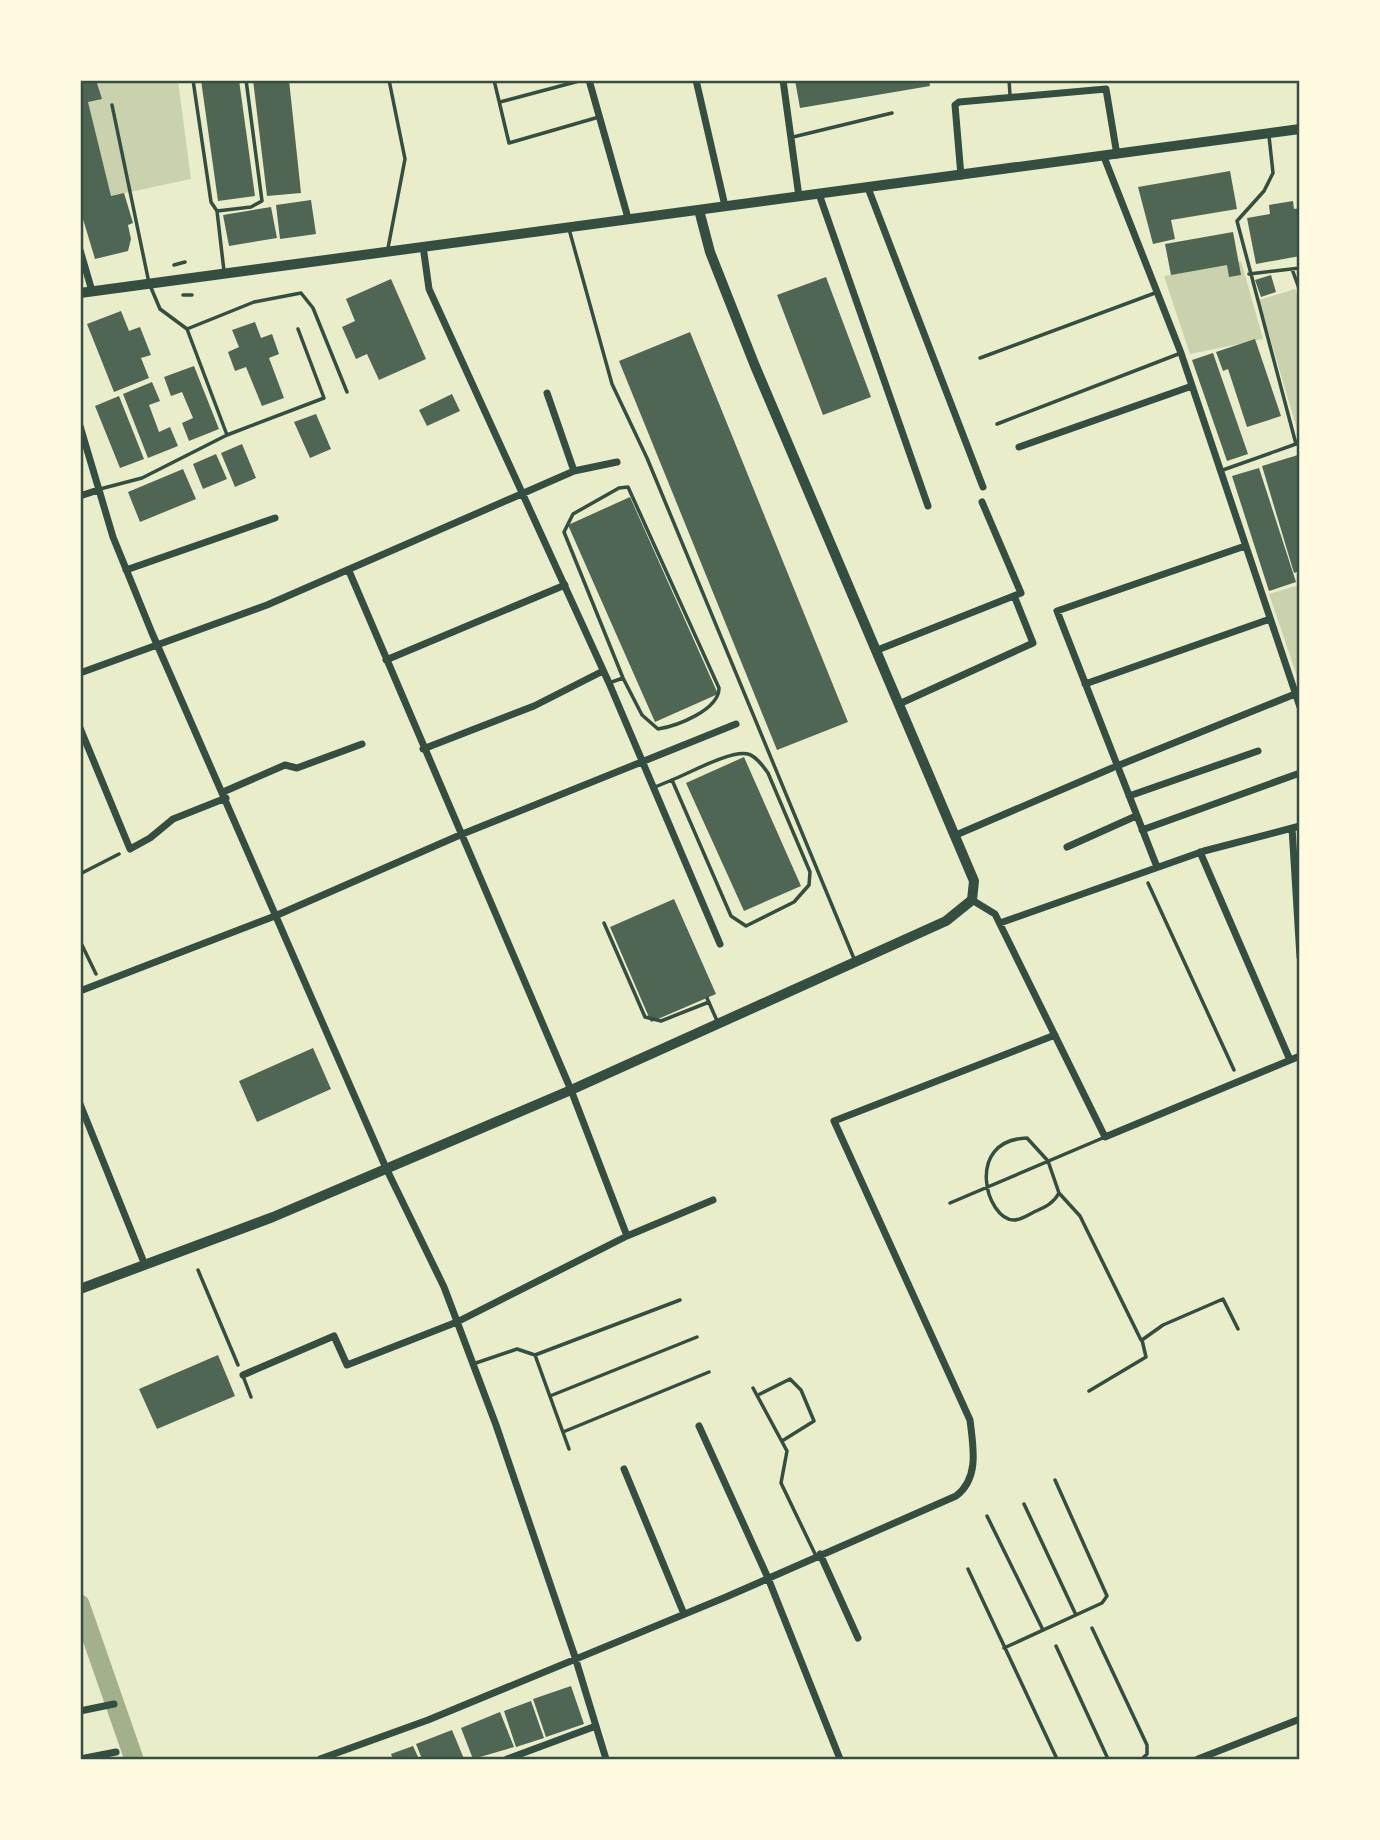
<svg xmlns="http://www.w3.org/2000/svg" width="1380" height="1840" font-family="'DM Sans',sans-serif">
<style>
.green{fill:#cad2ad}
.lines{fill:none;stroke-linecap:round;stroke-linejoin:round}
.canal{stroke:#a3b18a;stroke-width:19}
.building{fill:#4f6655}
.path{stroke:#344e41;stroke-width:3.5}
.service{stroke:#344e41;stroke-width:3.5}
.minor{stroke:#344e41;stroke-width:7}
.tertiary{stroke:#344e41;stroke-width:10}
.secondary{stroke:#344e41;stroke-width:10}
.neatline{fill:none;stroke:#344e41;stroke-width:2.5}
</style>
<rect width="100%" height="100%" fill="#e9edc9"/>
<path class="green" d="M82,81H178L191,179L111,196Z
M1241,261L1263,339L1190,354L1164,276Z
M1295,289L1299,302V436L1259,300Z
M1299,585H1300L1299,682L1269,594Z"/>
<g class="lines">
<path class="canal" d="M80,1604L134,1759"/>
</g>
<path class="building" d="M80,80H96L102,99L88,102L111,196L124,193L133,223L128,225L131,239L128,251L95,259L80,209Z
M201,80H239L255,196L218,201Z
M253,80H289L301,193L267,196Z
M795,80H929L930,86L800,108Z
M1230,171L1237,209L1171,220L1175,239L1153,244L1138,187Z
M311,200L316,234L280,239L276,205Z
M1293,201L1294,209L1300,208V256L1256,264L1247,218L1270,214L1269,205Z
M271,207L277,238L229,246L223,215Z
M1233,232L1241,275L1229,277L1227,265L1171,275L1165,244Z
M1271,275L1276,292L1261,297L1255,280Z
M826,277L871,397L823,415L777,295Z
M391,279L426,359L379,380L367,354L356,359L342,327L355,321L346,299Z
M121,311L129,331L140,327L151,355L141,358L149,378L114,392L87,324Z
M255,322L261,338L272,334L279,354L269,358L284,398L262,406L246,367L235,371L228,352L239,347L232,330Z
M690,332L848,722L777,750L619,361Z
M1255,339L1281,416L1247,427L1228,369L1223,371L1216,352Z
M1213,353L1248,454L1227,461L1192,360Z
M194,366L219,429L189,441L182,423L193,418L182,392L171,396L164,377Z
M152,382L160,401L149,405L159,432L170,427L178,446L148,458L123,394Z
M452,394L460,411L427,426L419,410Z
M119,396L144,459L120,468L95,406Z
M316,414L331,449L310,458L294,422Z
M242,444L256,478L235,487L221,453Z
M216,454L227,479L203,489L193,464Z
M1298,455L1300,571L1294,573L1262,466Z
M1259,468L1296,582L1269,591L1232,476Z
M183,469L196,499L140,522L128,492Z
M630,497L718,694L655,722L568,525Z
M744,757L801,886L744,911L686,783Z
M674,899L716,994L651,1022L610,927Z
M313,1048L331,1089L257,1122L239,1081Z
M218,1355L235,1396L157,1429L139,1389Z
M571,1686L584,1724L546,1737L533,1699Z
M531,1701L544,1738L516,1747L504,1711Z
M500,1712L514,1747L473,1759L461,1728Z
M452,1730L464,1759H422L416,1744Z
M413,1746L419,1759H393L391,1754Z"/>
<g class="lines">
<path class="path" d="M174,265L185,262
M183,295H192
M80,874L119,854
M1148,883L1234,1070
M80,941L96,974
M198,1270L238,1365"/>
<path class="service" d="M193,80L211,202L217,211L251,207L262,201L246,80
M494,80L509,143L599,117
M1009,80L1010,95
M500,102L583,80
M112,105L149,283L160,309L187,329L227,435
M793,137L892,113
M217,211L224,271
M569,229L612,384L647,458L855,961
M388,248L405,159L389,80
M1292,269L1300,291
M1249,274L1300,268
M187,329L254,302L301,293L313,308L347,392
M980,358L1155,293
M997,424L1181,353
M1220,471L1296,444L1237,221L1264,191L1273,173L1269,136
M628,487L719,688C719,710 677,726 658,729L642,715L623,678L564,532L573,514L619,488Z
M100,489L142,478L227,435L324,398L298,329
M609,683L623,678
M655,787L672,780L731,916L746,926L794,902L809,885L810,872L768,773C763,766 756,756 748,754C730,750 690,773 672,780
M604,923L645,1017L661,1021L709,1002
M707,998L718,1023
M1027,1138L1048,1161L1059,1193C1053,1204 1045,1207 1034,1212C1028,1215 1021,1220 1014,1220C986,1220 964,1140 1027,1138Z
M1059,1193L1080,1216L1141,1340
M950,1203L1105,1137
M535,1355L680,1300
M473,1364L517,1349L535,1355L569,1449
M243,1376L251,1397
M753,1388L787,1451L781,1483L816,1556
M1089,1391L1146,1357L1142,1340L1163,1325L1223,1299L1238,1329
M758,1395L790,1379L801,1390L814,1421L782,1441
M550,1396L697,1337
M563,1432L709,1372
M1024,1504L1076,1615
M987,1516L1043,1630
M968,1569L1057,1759
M1092,1628L1147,1745V1754L1142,1759
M1056,1646L1108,1759
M1004,1648L1102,1603L1107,1596L1055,1480"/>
<path class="minor" d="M589,80L628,218
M696,80L725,206
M783,80L799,197
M1104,157L1181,353L1300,707
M961,176L955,105L959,102L1106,89L1117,155
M868,188L983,487
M819,194L928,506
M423,246L429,289L609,683L720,944
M80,250L92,291
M547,393L574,471
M80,426L113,537L152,633L386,1168L444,1287L496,1425L575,1657L606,1759
M1019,447L1192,386
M80,496L98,490
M126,570L275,518
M349,571L571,1090L627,1236
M875,651L1021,593L982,502
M386,660L565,585
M80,673L267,605L574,471L617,462
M1085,684L1270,619
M899,704L1033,643L1015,598
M80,728L130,849L150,838L173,819L226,798
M423,749L534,706L603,671
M1117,766L1295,694
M223,792L285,765L297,768L362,744
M1129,796L1258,751
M1292,828L1300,957
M1142,830L1300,773
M956,835L1112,768
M1067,847L1136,816
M1200,852L1290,1060
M1157,867L1057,611L1245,546
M972,900L995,914L1105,1137L1300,1056
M1000,923L1204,851L1300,826
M80,991L275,916L460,835L736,724
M80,1104L145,1265
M243,1375L334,1336L347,1365L457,1322L627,1236L713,1200
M699,1426L768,1578L840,1759
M624,1469L684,1614
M820,1554L858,1638
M80,1711L114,1704
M80,1759L116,1752
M320,1759L428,1720L726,1597L956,1496C980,1478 973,1446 970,1420L834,1121L1055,1035
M507,1759L596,1726
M1198,1759L1300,1719"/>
<path class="tertiary" d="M80,1289L273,1217L571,1090L946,921L972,900L974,881L755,366L710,252L699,210"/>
<path class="secondary" d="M80,293L1300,129"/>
</g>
<rect width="1380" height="1840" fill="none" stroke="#fefae0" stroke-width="164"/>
<rect x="82" y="82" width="1216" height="1676" class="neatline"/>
</svg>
